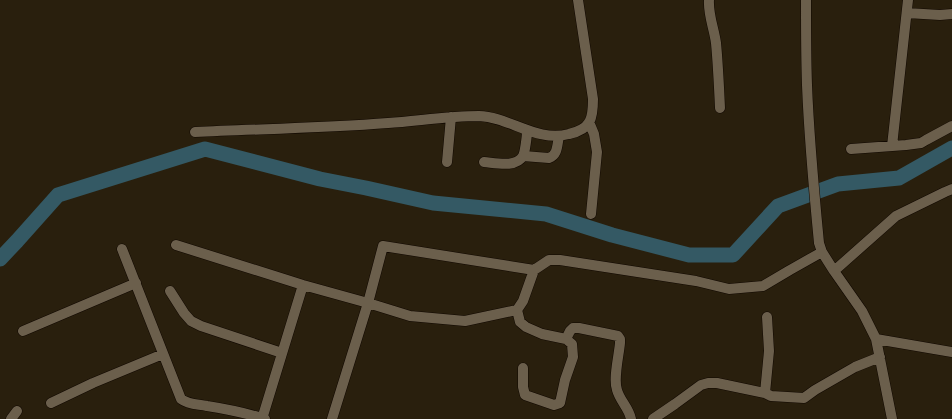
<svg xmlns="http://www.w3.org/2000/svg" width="952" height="419" font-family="Ubuntu,sans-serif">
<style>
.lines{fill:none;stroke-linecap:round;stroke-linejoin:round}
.canal{stroke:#345964;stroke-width:15}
.minor-casing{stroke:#110800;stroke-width:11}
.minor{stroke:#6b5f4c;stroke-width:10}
</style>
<rect width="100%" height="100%" fill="#291f0d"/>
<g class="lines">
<path class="canal" d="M0,259L17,241L58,195L205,149L320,179L366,188L433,203L546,214L612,235L689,255H733L778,206L838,184L899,178L952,148"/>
<g class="minor-casing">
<path id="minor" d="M709,0C708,15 714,28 716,43C718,64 719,86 720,108
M806,0C806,28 806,57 807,85C809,138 814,191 819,243L822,252L834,271L862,311L876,339L892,419
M907,13L940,15L952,14
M589,122L594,134L597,152L591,214
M195,132C259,129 324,128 388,123C418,121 448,116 479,116C510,117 537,143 569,134C591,129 593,119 593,99L578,0
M892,146L908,0
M851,149L906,145L921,143L926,140L952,126
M523,156L549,158C558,155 557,145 559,136
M447,162L451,117
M484,162C496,163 516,168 523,156C525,152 527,136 527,131
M176,245L303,285L368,303L332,419
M122,249L181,399C189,405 198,404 207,406C226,409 246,413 265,419
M534,270L523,301L517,310L465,321L410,316L368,303L383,246L534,270L549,260H560L696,281L729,289L763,286L790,270L822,252
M834,271L896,216L945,192L952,189
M170,291L184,313L191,321L201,326L282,353
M517,310L520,322L526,327L542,334L566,339L572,344L573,357L565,380L560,403L554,405L525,395L523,387V368
M767,317L769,351L765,393L771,396L804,398L815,390L855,367L880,357
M23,331L136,283
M566,339L570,331L573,328H579L618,336L620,339V343C619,355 613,379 617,390C620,401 629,408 631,419
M876,339L952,352
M51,403L93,383L163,354
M11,419L17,411
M262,419L303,285
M653,419L675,404L701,385L708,383H717L765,393"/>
</g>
<use href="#minor" class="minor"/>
</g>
</svg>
